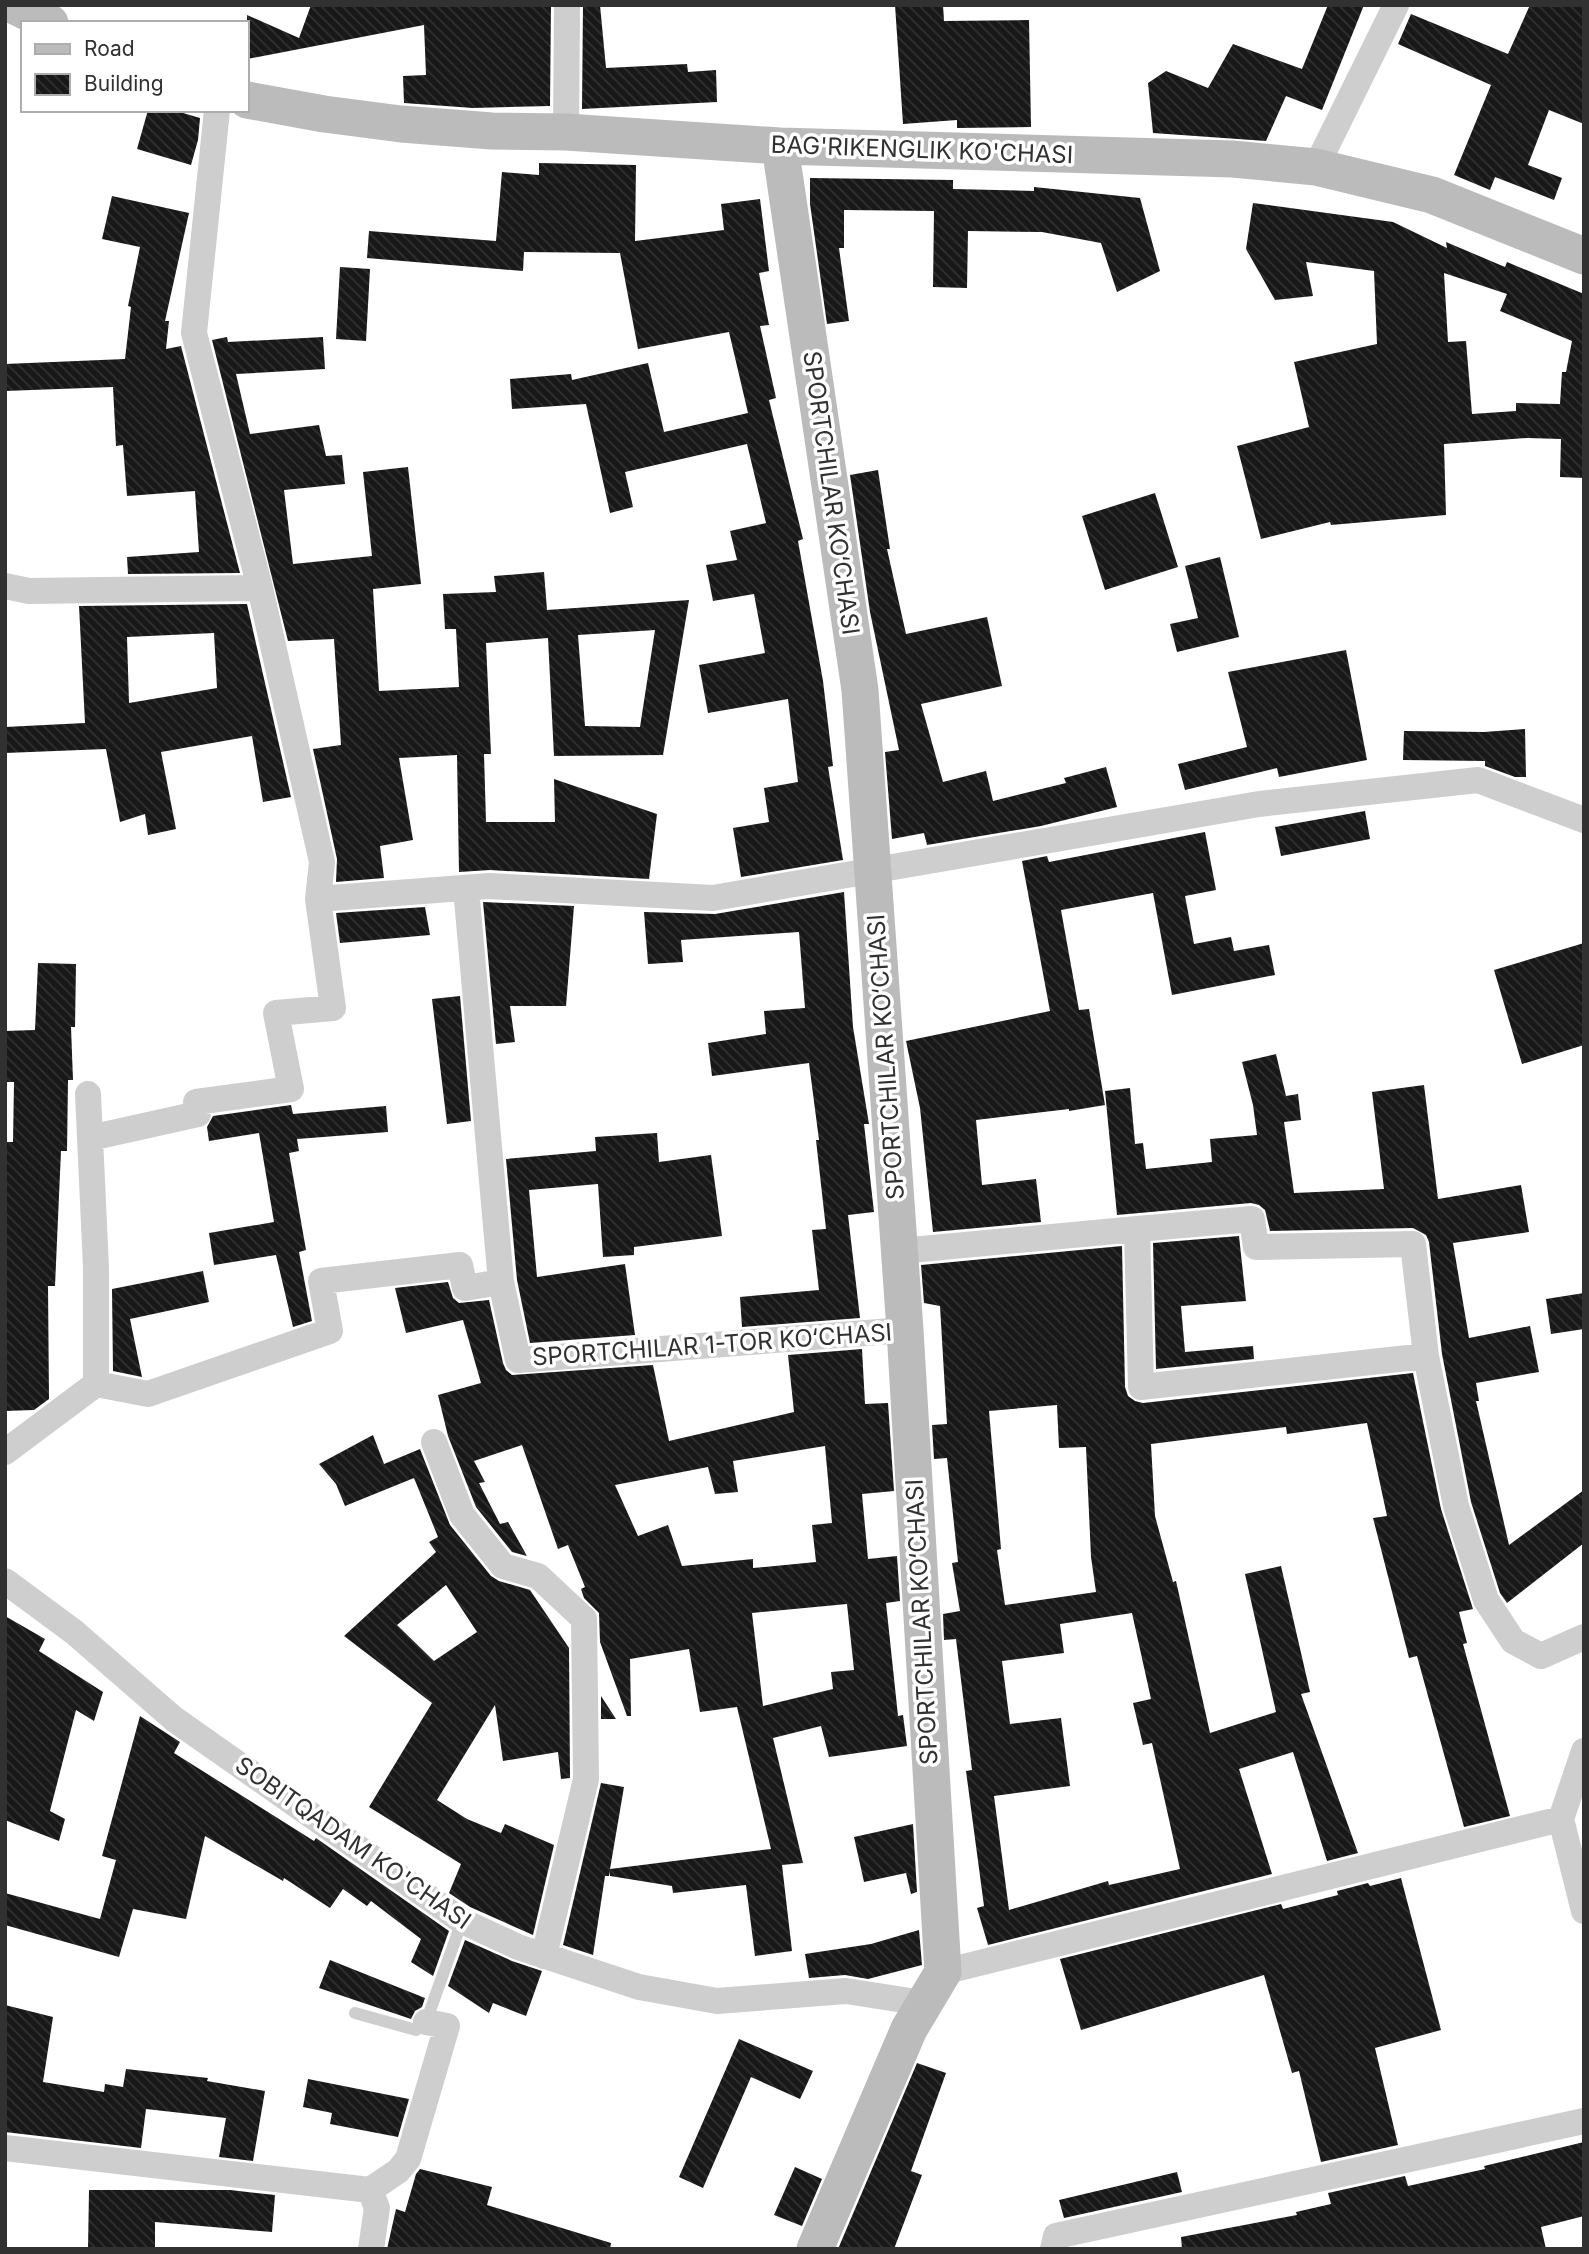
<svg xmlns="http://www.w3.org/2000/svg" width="1589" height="2254" font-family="Inter,sans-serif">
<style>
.building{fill:url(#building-back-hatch);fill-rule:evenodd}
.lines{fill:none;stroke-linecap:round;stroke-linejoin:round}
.lane{stroke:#cecece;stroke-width:12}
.street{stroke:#cecece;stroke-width:26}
.secondary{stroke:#bbb;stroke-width:37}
.labels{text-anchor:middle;stroke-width:7;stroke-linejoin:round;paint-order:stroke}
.street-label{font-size:24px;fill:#313131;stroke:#fff}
</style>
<defs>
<pattern id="building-back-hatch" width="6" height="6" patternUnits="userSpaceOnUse" patternTransform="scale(1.75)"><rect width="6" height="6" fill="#181818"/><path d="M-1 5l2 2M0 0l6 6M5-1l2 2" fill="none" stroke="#313131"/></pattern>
</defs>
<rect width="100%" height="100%" fill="#fff"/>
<path class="building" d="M311,5H551L550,106L473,108L404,103L403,76L426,75L424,25L247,59V15L299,38Z
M583,5H600L606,68L687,64L688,72L716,70L717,102L582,109Z
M895,5H943L944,21L1029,20L1031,127L957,128V120L903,124Z
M1328,5H1364L1322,110L1286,96L1266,141L1153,133L1148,83L1166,71L1208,88L1233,44L1302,69Z
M1530,5H1584V124L1549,110L1528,165L1562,178L1554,200L1495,177L1490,190L1454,175L1491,85L1398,44L1411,14L1508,54Z
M148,110H173L200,118L198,140L191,165L137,149Z
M539,163L636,165L635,241L724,230L721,204L760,199L769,271L759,273L769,325L760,326L776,398L769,400L803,539L798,541L823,681L833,766L828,767L843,860L741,877L733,828L769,822L764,788L798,782L788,699L708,713L699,665L765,653L754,594L713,601L706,565L737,560L730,531L766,523L747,444L625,472L633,507L610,513L586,404L512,409L510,379L571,374L572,380L648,363L664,432L748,413L729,332L638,349L620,253L524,252L523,271L367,258L369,231L496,241L502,172L539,175Z
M810,178L953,180V189L1034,191V187L1140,198L1160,271L1117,292L1101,243L1042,232L968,231L967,288L933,287L934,211L844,210V248H839L849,321L827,324L810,204Z
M112,196L189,213L165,321H169L166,349L181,346L240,573L128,574L127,557L199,552L195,491L127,496L123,445L116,446L113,387L5,391V364L125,359L131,307L128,306L140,247L102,239Z
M1253,203L1393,222L1447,248L1446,242L1505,267L1507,262L1584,294V478L1560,477L1561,439L1527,438L1444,444L1446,515L1331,525L1330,522L1261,539L1237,446L1309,427L1294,362L1377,344L1374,271L1306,262L1313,296L1275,300L1246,249ZM1444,273L1507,294L1500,311L1572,341L1566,372H1562L1560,404L1516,403V411L1472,414L1466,341L1448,342Z
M340,267L370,269L366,341L336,339Z
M227,337L228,342L323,337L325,369L236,374L250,434L319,425L326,456L342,455L345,484L284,490L293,564L372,556L363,472L408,467L421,584L373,589L379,691L459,687L456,629H445L443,594L496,592L494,576L544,572L547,610L689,600L663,755L554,756L548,638L486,643L491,754H484L486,822H555L554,779L657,814L649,879L490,870L459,872L457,755L399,758L413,840L380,846L384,878L336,882L337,859L313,749L341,745L334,639L288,641L212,340ZM655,630L640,727L585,726L578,635Z
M878,470L890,549H887L906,634L987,617L1002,686L921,704L943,782L986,771L993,801L1066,783L1064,778L1106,767L1117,807L1041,826L927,845L924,833L892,839L885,752L899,750L870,612L850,475Z
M1155,493L1178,567L1105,590L1082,516Z
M1220,557L1239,637L1177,652L1170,624L1198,618L1185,566Z
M247,604L291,797L263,802L252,736L161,752L176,829L148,835L145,814L120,822L106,749L5,753V727L85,723L79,606ZM214,633L217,688L129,703L127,637Z
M1346,650L1367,760L1279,777L1277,768L1185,790L1178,764L1247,747L1228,672Z
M1525,729L1526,777H1515L1485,766V761L1403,760L1404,731L1484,732Z
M1365,811L1370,839L1281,856L1275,827Z
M1205,832L1216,890L1185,896L1194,944L1231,937L1234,951L1269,945L1275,975L1172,995L1153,893L1061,910L1079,1010L1089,1009L1105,1105L1069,1111V1109L976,1120L982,1185L1036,1179L1041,1222L933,1232L920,1108L906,1041L1050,1011L1022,861L1047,856L1049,862Z
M844,892L853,1027L869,1124H864L874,1212L848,1215L860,1318L742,1327L740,1297L819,1290L812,1230L826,1229L816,1140H819L809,1063L712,1076L708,1043L766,1034L764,1011L805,1008L799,932L681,940L683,962L648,964L644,912L715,914Z
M483,902L574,906L566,1006H510L515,1042L496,1044Z
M425,907L430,935L340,943L336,913Z
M1584,943V1045L1522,1064L1494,970Z
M38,963L76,964L75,1027H71L73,1080H68L67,1151H61L55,1286H48L49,1399L34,1410L5,1411V1142H13L14,1082H5V1031L35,1030Z
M460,996L471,1121L447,1124L432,999Z
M1276,1054L1286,1096L1298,1094L1301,1120L1284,1122L1294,1193L1384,1189L1372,1092L1424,1085L1438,1199L1521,1185L1529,1232L1453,1243L1469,1338L1530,1326L1539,1372L1476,1383L1479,1401H1476L1509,1545L1584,1490V1543L1507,1603L1500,1593L1471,1502L1442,1354L1429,1242L1426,1235L1413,1228L1270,1231L1265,1210L1259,1205L1251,1203L1117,1215L1105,1091L1130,1088L1135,1144L1143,1143L1146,1169L1212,1162L1210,1139L1257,1135L1253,1105L1242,1062Z
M291,1105L293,1114L386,1106L388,1132L297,1139L299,1151L289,1153L306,1250L299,1252L312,1321L293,1327L276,1255L214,1265L209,1233L274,1222L259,1133L209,1141L207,1127L213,1116Z
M657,1133L659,1162L711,1155L722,1236L634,1247V1255L603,1257L598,1184L529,1190L537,1277L625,1264L635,1335L530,1343L517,1280L506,1159L596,1151L595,1137Z
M1239,1236L1246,1301L1181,1306L1185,1352L1253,1346L1254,1359L1156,1369L1153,1243Z
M1122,1246L1125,1387L1128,1396L1135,1401L1143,1403L1413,1373L1441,1509L1473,1609L1459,1612L1467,1643L1463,1644L1510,1816L1464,1827L1417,1656L1409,1658L1373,1518L1387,1516L1367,1423L1287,1434L1286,1427L1151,1444L1155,1516L1173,1582L1176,1581L1210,1733L1276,1712L1245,1574L1281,1566L1310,1692L1301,1694L1358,1853L1327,1861L1293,1752L1239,1769L1272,1874L988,1945L977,1908L984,1906L966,1771L972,1770L956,1639L944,1640L943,1614L960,1611L952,1563L958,1562L947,1458L934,1459L932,1425L947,1424L940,1306L924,1303L921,1265ZM1057,1405L1059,1448L1086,1447L1091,1557L1096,1592L1005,1605L997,1550L1001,1549L989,1411ZM1132,1613L1151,1699L1133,1703L1143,1745L1152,1743L1180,1869L1109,1885L1108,1881L1009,1910L994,1796L1070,1786L1061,1718L1010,1724L1002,1661L1064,1653L1060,1624Z
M203,1271L209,1302L130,1319L142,1377L113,1371L112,1289Z
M448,1282L453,1298L459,1303L489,1300L503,1363L506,1370L512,1375L653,1365L669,1441L794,1412L788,1355L862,1349L865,1404L888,1403L894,1491L862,1494L868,1559L897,1556L900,1601L886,1603L898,1716L903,1715L907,1746L829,1757L821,1726L773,1738L803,1863L782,1865L792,1951L755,1956L746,1885L673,1893L672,1886L610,1876V1871L609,1876H605L593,1955L563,1945L601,1783L624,1787L610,1869L771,1849L737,1707L700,1712L689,1649L630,1659L631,1716H627L600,1642L599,1613L584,1598L581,1589L585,1587L568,1545L558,1549L522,1445L474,1461L485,1482L479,1483L500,1524L508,1522L527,1556L512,1552L476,1507L448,1436L438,1395L481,1383L463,1320L406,1333L395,1288ZM825,1446L832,1523L812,1525L816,1562L753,1568V1559L682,1566L668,1525L638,1536L615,1485L708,1467L715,1494L738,1492L733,1461ZM847,1604L854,1670L831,1672L833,1689L763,1706L752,1613Z
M1584,1293V1329L1551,1334L1546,1299Z
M373,1435L384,1464L420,1449L450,1525L491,1576L499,1581L530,1590L569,1648L570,1778L561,1779L558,1752L503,1761L495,1705L437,1800L467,1819L501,1833L505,1824L554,1845L533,1935L470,1907L449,1893L461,1864L369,1807L432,1703L344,1636L436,1552L429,1542L438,1537L414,1478L345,1506L336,1484L319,1464ZM446,1585L477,1632L434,1661L397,1625Z
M5,1616L45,1639L39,1651L103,1692L94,1721L76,1710L50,1811L65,1819L59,1841L5,1820Z
M601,1696L616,1719H601Z
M140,1716L180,1742L174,1753L314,1841L316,1838L449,1931L433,1976L411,1962L421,1939L371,1901L367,1906L343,1889L330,1908L284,1878L283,1881L205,1836L186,1919L133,1909L119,1957L5,1925V1893L100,1919L116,1860L102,1856Z
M913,1824L917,1892L911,1894L906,1873L864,1882L854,1837Z
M1401,1878L1441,2030L1375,2048L1398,2145L1321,2162L1299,2071L1292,2073L1264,1975L1081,2030L1060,1959L1281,1904L1283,1909L1338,1895L1337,1891L1368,1883L1370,1886Z
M919,1930L922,1965L868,1979L845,1975L809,1978L805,1954L871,1944Z
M465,1940L512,1961L542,1971L526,2016L493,2003L489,2013L448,1986Z
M330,1960L425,1998L422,2007L415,2011L411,2019L319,1988Z
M5,2005L53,2017L43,2082L104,2092L105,2084L123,2087L126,2069L208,2078L207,2081L265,2091L253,2161L219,2157L226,2118L146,2109L141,2148L5,2132Z
M739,2039L813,2071L800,2099L751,2077L703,2188L679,2177Z
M917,2063L946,2073L911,2171L922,2175L894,2249H838Z
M308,2079L409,2099L398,2137L330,2124L332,2113L303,2107Z
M1584,2142V2216L1541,2227L1546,2249H1182L1181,2237L1297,2215L1296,2212L1331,2204L1328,2193L1405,2176L1408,2186L1485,2169L1484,2166Z
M795,2167L822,2179L802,2226L774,2215Z
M420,2169L492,2187L487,2205L611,2243L610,2249H387L396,2209L405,2212L416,2174Z
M1177,2172L1182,2192L1064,2218L1059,2200Z
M89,2190H230L275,2195L272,2232L155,2222V2249H88Z"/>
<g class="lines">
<path class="lane" d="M355,2013L416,2030L426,2022L462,1921"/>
<path class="street" d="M566,132L567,5
M1316,167L1396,5
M5,586L29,591L260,588L194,333L217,110
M466,888L501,1282L518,1360L905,1330
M318,899L489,886L713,898L1259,804L1478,780L1584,820
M90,1138L198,1114L196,1102L291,1089L276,1013L333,1008L318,899L322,862L260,588
M1137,1229L1252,1219L1256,1247L1413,1244L1426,1356
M900,1251L1137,1229L1141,1387L1426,1356L1456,1506L1486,1600L1513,1641L1541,1656L1584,1637
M96,1384L148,1394L330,1331L321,1281L460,1265L465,1288L501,1282
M434,1442L462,1515L503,1566L538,1576L584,1619L586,1779L544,1956
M5,1452L96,1384V1268L88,1094
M5,1581L74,1632L174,1719L462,1921L518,1947L639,1987L717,2001L846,1991L923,2003
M1584,1751L1561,1819L1584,1911
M943,1972L1561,1819
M5,2148L370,2190L377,2208L371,2249
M370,2190L398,2171L408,2159L447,2026L426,2022
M1053,2249L1056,2236L1584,2121"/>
<path class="secondary" d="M13,5L50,23
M247,100L324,114L401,124L492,131L566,132L780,146L1233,159L1316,167L1432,195L1584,256
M780,146L860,690L905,1330L943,1972L909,2029L815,2249"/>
</g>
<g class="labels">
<g class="street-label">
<text transform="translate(922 150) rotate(2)" y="8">BAG'RIKENGLIK KO'CHASI</text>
<text transform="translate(831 493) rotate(82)" y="8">SPORTCHILAR KO‘CHASI</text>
<text transform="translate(886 1057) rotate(-94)" y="8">SPORTCHILAR KO‘CHASI</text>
<text transform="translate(712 1345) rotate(-4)" y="8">SPORTCHILAR 1-TOR KO‘CHASI</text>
<text transform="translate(922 1622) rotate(-93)" y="8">SPORTCHILAR KO‘CHASI</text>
<text transform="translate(353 1843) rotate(35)" y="8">SOBITQADAM KO'CHASI</text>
</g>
</g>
<rect width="1589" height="2254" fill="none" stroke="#313131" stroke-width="14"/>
<rect x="21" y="21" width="228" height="91" fill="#ffffff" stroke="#adadad" stroke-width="2"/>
<rect x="35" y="44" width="35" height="10" fill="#bbbbbb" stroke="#adadad" stroke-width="2"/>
<text x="84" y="56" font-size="21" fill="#313131">Road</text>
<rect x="35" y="74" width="35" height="21" fill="url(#building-back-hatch)" stroke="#adadad" stroke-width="2"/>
<text x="84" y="91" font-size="21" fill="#313131">Building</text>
</svg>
